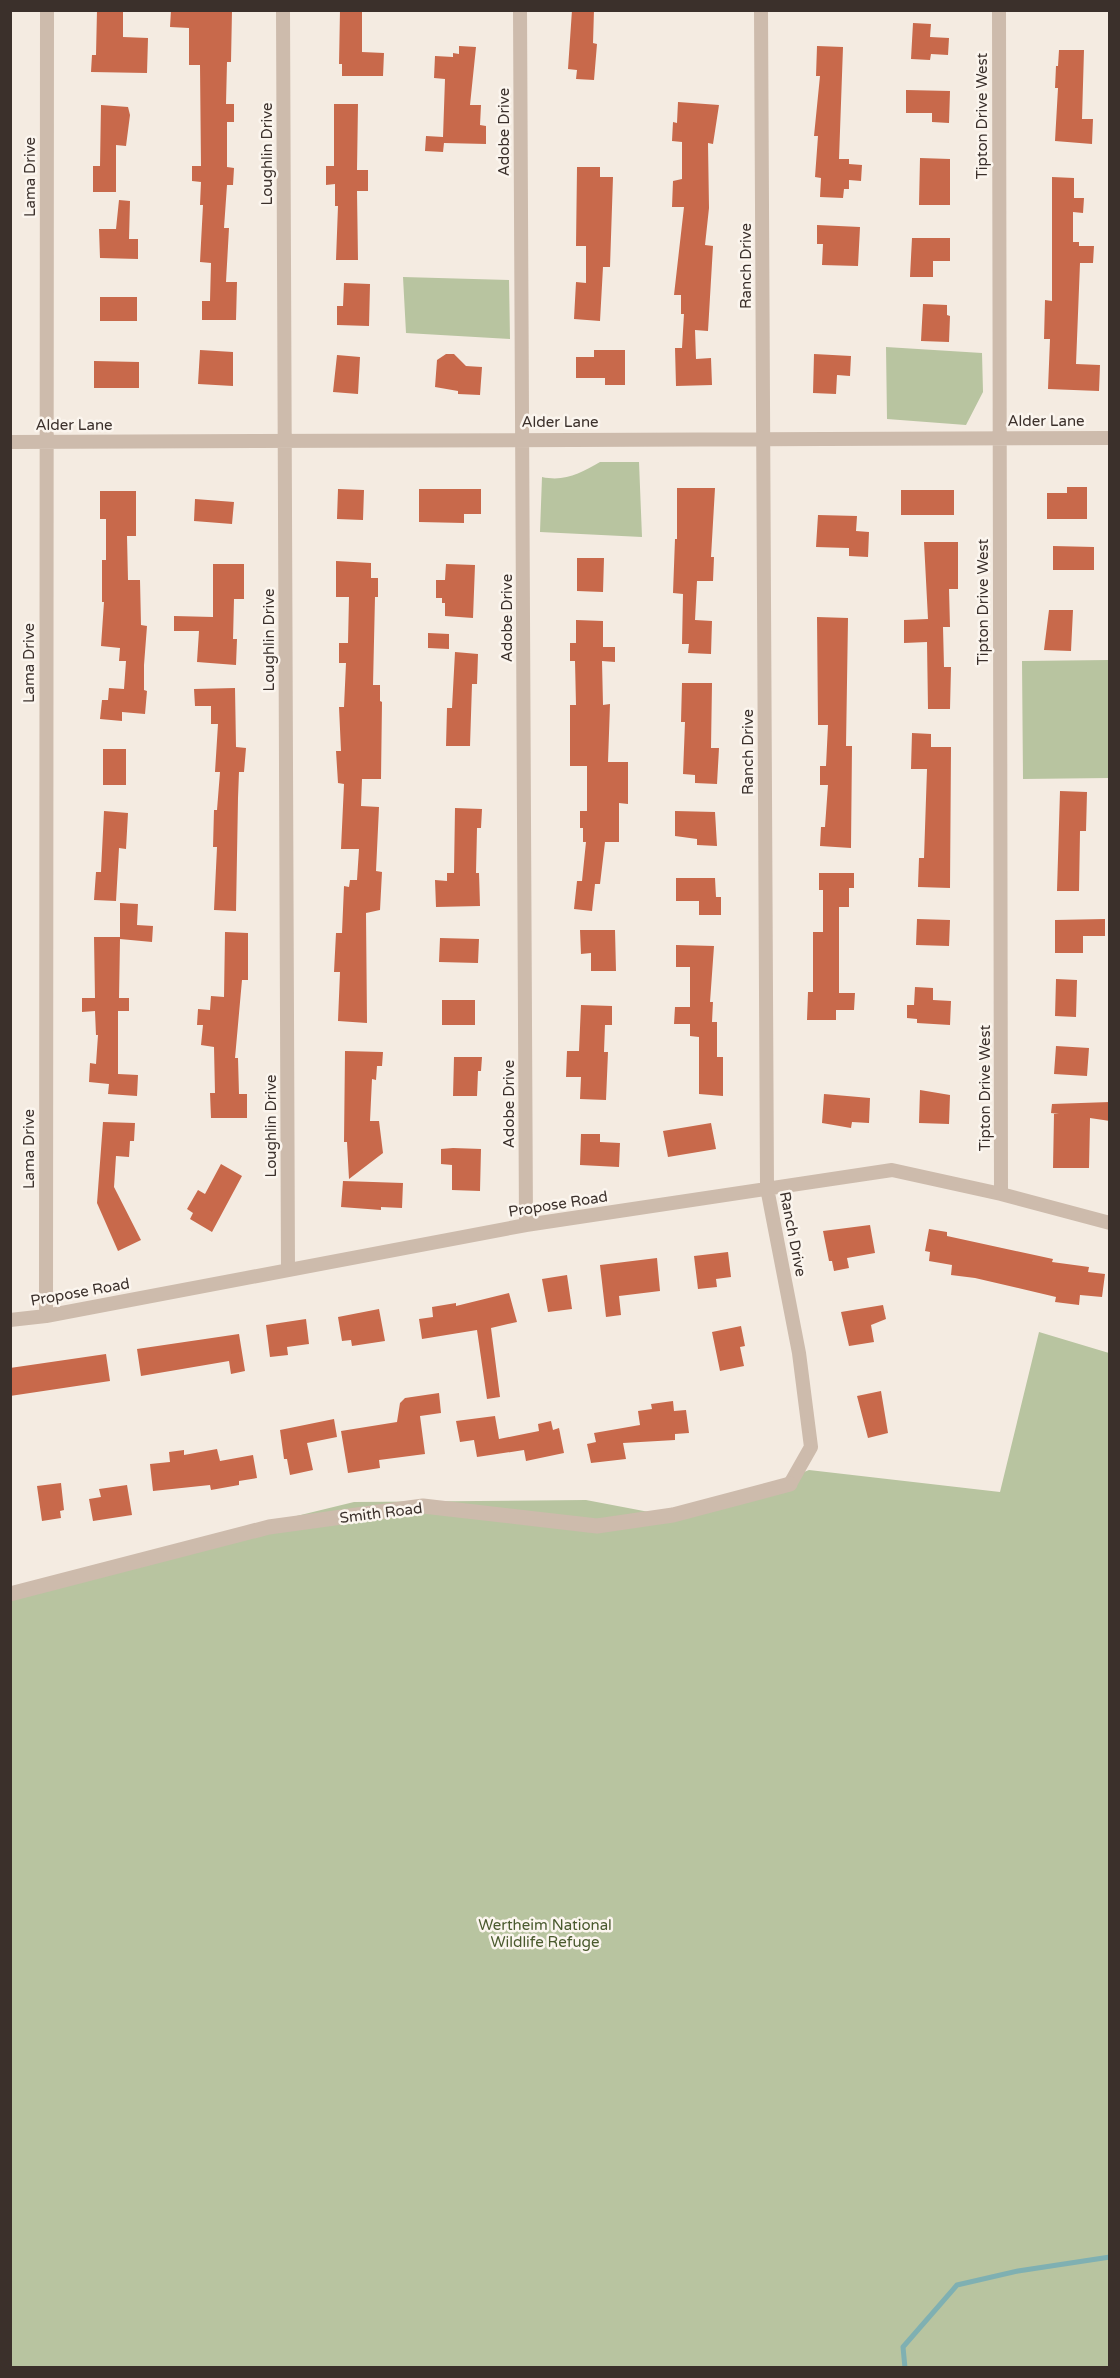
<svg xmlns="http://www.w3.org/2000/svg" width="1120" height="2378" font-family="'Varela Round',sans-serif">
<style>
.green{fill:#b8c4a0}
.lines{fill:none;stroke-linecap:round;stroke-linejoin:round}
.stream{stroke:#7fb0b2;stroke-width:5}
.building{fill:#c8694b}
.minor{stroke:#cdbbac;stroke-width:14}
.tertiary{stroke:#cdbbac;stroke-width:15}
.labels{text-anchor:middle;stroke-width:5;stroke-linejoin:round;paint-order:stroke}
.street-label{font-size:15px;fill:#3b302b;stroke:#fbf5ee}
.park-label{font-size:15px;fill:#4a5a2e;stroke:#fbf5ee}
</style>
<rect width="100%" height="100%" fill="#f4ebe1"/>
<path class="green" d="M403,277L509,280L510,339L406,333Z
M886,347L982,353L983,392L966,425L887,419Z
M600,462H639L642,537L540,532L542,477C565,482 581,473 600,462Z
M1109,660V778L1023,779L1022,661Z
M1039,1332L1109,1353V2367H11L10,1594L95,1565L354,1502L586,1500L670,1516L703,1512L809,1470L1000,1492Z"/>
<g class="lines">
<path class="stream" d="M905,2368L903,2347L957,2285L1018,2271L1110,2257"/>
</g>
<path class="building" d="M97,10H123V37L148,38L147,73L91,72L92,55H96Z
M171,10H232L231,62H227L226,104H234V122H227V167L234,168L233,185H227L224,228H229L226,282H237L236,320H202V301H210L211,263L200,262L203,205H200L201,182L192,181V166H201L200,65H189V28L170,27Z
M340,10H362V52L384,53L383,76H342V64H339Z
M572,10H594L593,43L597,44L594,80L576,79L577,70L568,69Z
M913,23L931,24L930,37L949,38L948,55L931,54L930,60L911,59Z
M459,46L476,47L470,105H481L480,125L486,126V144L444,143L443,152L425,151L426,136L443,137L445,79L434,78L435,56L453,57V53L459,54Z
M817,46L843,47L839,159H849V164L862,165L861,181L849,180V189H844L843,198L820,197L821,178L815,177L818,136H814L820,76H816Z
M1059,50H1084L1082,119H1093L1092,144L1055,141L1058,88H1055L1056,66H1058Z
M906,90L950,91L949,123L932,122V113H906Z
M678,102L719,105L713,144L708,143L709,208L705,245L713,246L708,331L695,330L696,359L711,358L712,385L676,386L675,348H682L684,314H681V295H674L684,207H672L673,181L682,179V142L672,141L673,122L677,123Z
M334,104H358L357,170H368V191H357L358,260H336L338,206H335V184L326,185V166H334Z
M101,105L128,107L130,115L126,146L116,145V192H93V166H100Z
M920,158L950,159V205H919Z
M577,167H600V177H613L610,267H603L600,321L574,319L576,282L586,283V246H576Z
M1052,177L1074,178V198H1084L1083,213L1073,212V242H1079V246H1094L1093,263H1080L1076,364L1100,365L1099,391L1048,389L1050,339H1044L1045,300L1052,301Z
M119,200L130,201L129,239H138V259L100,258L99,229H116Z
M817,225L860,227L858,266L822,265L823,244H817Z
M912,238H950V261H933V277H910Z
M344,283L370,284L369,326L337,325V306H343Z
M100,297H137V321H100Z
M923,304L947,305V315L950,316L949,342L921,341Z
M200,350L233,352V386L198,384Z
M594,350H625V385H605V378H576V357H594Z
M446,354H454L466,366L482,367L480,395L458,394V391L435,387L437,360Z
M814,354L851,356L850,376L837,375L836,394L813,393Z
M337,355L360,357L358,394L333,392Z
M94,361L139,362V388H94Z
M1067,487H1087V519H1047V493H1067Z
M677,488H715L711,557H714L713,581H697L695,620L712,621L711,654L688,653L689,644H682L683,594L673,593L675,539H677Z
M338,489L364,490L363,520L337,519Z
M419,489H481V514H464V523L419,522Z
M901,490H954V515H901Z
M100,491H136V536H127L128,580H140L141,625L147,626L144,665V690L147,691L145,714L122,712V721L100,719L102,700H108L109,688L124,689L126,661H119L120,648L101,646L104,602H102V560H106V519H100Z
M195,499L234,502L232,524L194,521Z
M818,515L857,516L856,531L869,532L868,557L849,556V548L816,547Z
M924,542H958V589H949L950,627H943L944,667H951L950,709H928L927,642L904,643V620L928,619Z
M1053,546L1094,547V570H1053Z
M577,558H604L603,592L577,591Z
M336,561L371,563V578H378V597H375L373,685H380V701L382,702L381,779H362L361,806L379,807L376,871L382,872L380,910L366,913L367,1023L338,1021L340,972H334L336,933H342L344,886L349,887L350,880H357L359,849H341L344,784L338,783L336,751H341L339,707H344L346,663H339V643H348L349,597H336Z
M213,564H244V599H234L233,639H237L236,665L197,662L199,631H174V616L213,617Z
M446,564L475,565L473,618L445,616V603H442V598H436V580H445Z
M1049,610H1073L1071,651L1044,650Z
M817,617L848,618L846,746H852L851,848L820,846L821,827H825L828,785H820V766H826L828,725H818Z
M576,620L603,621V647H615V662L602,661L603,705L610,704L608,762H628V804L619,803V842H605L600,884H595L592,911L574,909L577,881H582L586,842H583V828H580V811H587V766H570V705H576L575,661H570V643H576Z
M428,633L449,634V649L428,648Z
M455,652L478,654L477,684H472L470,746H446L447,708H452Z
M682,683H712L711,748H719L717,784L695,783V775L683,774L685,722H681Z
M235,688L236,747L246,748L244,772H239L238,798L236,911L214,910L217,847H213L214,810H217L220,772H215L218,724H211V706H195L194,689Z
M912,733L931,734V747H951L950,888L918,887L919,858H924L927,769H911Z
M103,749H126V785H103Z
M1060,791L1087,792L1086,831H1080L1079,891H1057Z
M455,808L482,809L481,828H477L476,873H479L480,906L436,907L435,880L447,881V873H454Z
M104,811L128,813L126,849L119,848L116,901L94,900L96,872H101Z
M675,811L715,812L717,846L697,845V839L675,836Z
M819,873H854V888H849V907H839V993H855L854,1010H836V1020H807L808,992H813V932H823V890H819Z
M676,878H715L716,897H721V915H699V901H676Z
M120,903L138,904L137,925L153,926L152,942L120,939L119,998H129V1011H118V1074L138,1075L137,1096L108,1094L109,1084L89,1082L90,1063L96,1064L98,1035H96L95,1011L82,1012V998H95L94,937H120Z
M917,919L950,920L949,946L916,945Z
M1105,919V936H1083V953H1055V920Z
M580,930H615L616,971H591V953L581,954Z
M225,932L248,933V980H242L235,1058H238L239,1094H247V1118H211L210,1093H215L214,1047L201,1045L203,1025H197L198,1009L210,1010L211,996L224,997Z
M440,938L479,939L478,963L439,962Z
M676,945L714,946L710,1002H713L712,1022H717V1057H723V1096L699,1094V1037L690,1036V1024H674L675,1007H690V967H676Z
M1056,979L1077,980L1076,1017L1055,1016Z
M915,987L933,988V1000L951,1001L950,1025L917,1023V1019L907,1018V1005H914Z
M442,1000H475V1025H442Z
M581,1005L612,1006V1025H605L604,1052H608L606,1100L580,1099L581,1077H566L567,1051H579Z
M1056,1046L1089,1048L1087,1076L1054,1074Z
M345,1051L383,1052L382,1066H377L376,1080L372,1079L370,1121H379L383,1153L349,1179L347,1142H344Z
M454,1057H482L481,1071H478L477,1096H453Z
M920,1090L950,1095L949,1124L919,1123Z
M824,1094L870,1098L869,1123L852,1122L851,1128L822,1123Z
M1110,1102V1121L1090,1118L1089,1168H1053L1054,1114H1059L1051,1113L1052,1104Z
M103,1122L135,1123L134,1141H130L129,1157L116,1156L114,1187L141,1240L118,1251L97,1203Z
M711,1123L716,1149L668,1157L663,1131Z
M581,1134H600V1142L620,1143L619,1167L580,1165Z
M453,1148L481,1149L480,1191L452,1190V1165L441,1164V1149Z
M221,1164L242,1176L212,1232L190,1219L193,1213L187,1209L198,1190L205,1194Z
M343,1181L403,1183L402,1208L381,1207V1210L341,1207Z
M870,1225L875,1253L847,1258L849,1268L834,1271L832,1261H829L823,1231Z
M929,1229L947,1232V1236L1053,1259L1052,1262L1089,1267L1088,1272L1105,1274L1102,1297L1080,1295L1079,1305L1055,1302L1056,1297L975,1278L951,1275L952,1265L929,1261L930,1252L925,1251Z
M728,1252L731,1277L716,1279L717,1287L698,1289L694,1256Z
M657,1258L660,1291L619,1296L621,1315L606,1317L600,1265Z
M567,1275L572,1309L548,1312L542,1279Z
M509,1293L517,1322L491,1328L500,1397L487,1399L477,1330L422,1339L419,1319L433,1317L432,1307L456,1303V1306Z
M883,1305L886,1319L871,1325L874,1342L849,1346L841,1312Z
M379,1309L385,1341L352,1346L351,1340L342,1341L338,1317Z
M306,1319L309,1344L287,1347L288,1355L270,1357L266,1325Z
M741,1326L745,1346L740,1347L744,1366L720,1371L712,1332Z
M239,1334L245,1371L231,1374L229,1361L141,1376L137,1349Z
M106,1354L110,1381L10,1396V1368Z
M881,1391L888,1433L868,1438L857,1396Z
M439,1393L441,1413L420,1416L425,1454L379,1460L380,1468L348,1473L341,1431L397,1422L400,1403L405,1398Z
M673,1401L674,1411L686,1410L689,1433L675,1434V1440L623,1443L626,1459L591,1463L587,1444L596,1442L594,1433L640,1425L638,1411L652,1409L651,1404Z
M495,1416L499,1439L539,1431L538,1424L551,1421L553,1430L559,1428L564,1453L526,1461L524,1450L477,1457L474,1440L460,1442L456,1421Z
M334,1419L337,1437L307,1443L313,1470L290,1475L287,1459H284L280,1430Z
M217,1449L220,1461L253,1455L257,1478L239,1481V1485L211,1490L210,1485L153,1491L150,1464L170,1462L169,1452L184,1450V1455Z
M61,1483L64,1510L60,1511L61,1518L42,1521L37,1486Z
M127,1485L132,1515L93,1521L89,1499L101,1497L99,1489Z"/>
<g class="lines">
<path class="minor" d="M283,10L288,1269
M520,10L526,1225
M761,10L767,1188L799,1353L811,1447L790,1484
M999,10L1001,1194
M10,442L1110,438
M46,1316L47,10
M10,1320L46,1316L526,1225L892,1170L1001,1194L1110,1223"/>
<path class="tertiary" d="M10,1594L269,1527L423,1506L597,1526L673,1515L790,1484"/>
</g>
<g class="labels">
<g class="street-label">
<text transform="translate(982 116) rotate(-90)" y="5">Tipton Drive West</text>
<text transform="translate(504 132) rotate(-90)" y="5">Adobe Drive</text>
<text transform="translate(267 154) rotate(-90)" y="5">Loughlin Drive</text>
<text transform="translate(30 177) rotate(-90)" y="5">Lama Drive</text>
<text transform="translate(746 266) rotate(-90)" y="5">Ranch Drive</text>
<text x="1046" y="426">Alder Lane</text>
<text x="560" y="427">Alder Lane</text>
<text x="74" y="430">Alder Lane</text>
<text transform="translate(983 602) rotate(-90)" y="5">Tipton Drive West</text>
<text transform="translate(507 618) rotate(-90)" y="5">Adobe Drive</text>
<text transform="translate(269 640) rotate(-90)" y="5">Loughlin Drive</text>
<text transform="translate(29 663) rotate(-90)" y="5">Lama Drive</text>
<text transform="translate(748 752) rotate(-90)" y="5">Ranch Drive</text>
<text transform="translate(985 1088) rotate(-90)" y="5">Tipton Drive West</text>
<text transform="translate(509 1104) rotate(-90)" y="5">Adobe Drive</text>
<text transform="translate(271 1126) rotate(-90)" y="5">Loughlin Drive</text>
<text transform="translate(29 1149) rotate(-90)" y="5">Lama Drive</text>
<text transform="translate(558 1204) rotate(-9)" y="5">Propose Road</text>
<text transform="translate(793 1234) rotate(79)" y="5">Ranch Drive</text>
<text transform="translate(80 1292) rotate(-10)" y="5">Propose Road</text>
<text transform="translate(381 1513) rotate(-7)" y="5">Smith Road</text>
</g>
<g class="park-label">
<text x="545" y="1930">Wertheim National<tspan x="545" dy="17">Wildlife Refuge</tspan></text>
</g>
</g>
<rect width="1120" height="2378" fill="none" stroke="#3b302b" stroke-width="24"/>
</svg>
